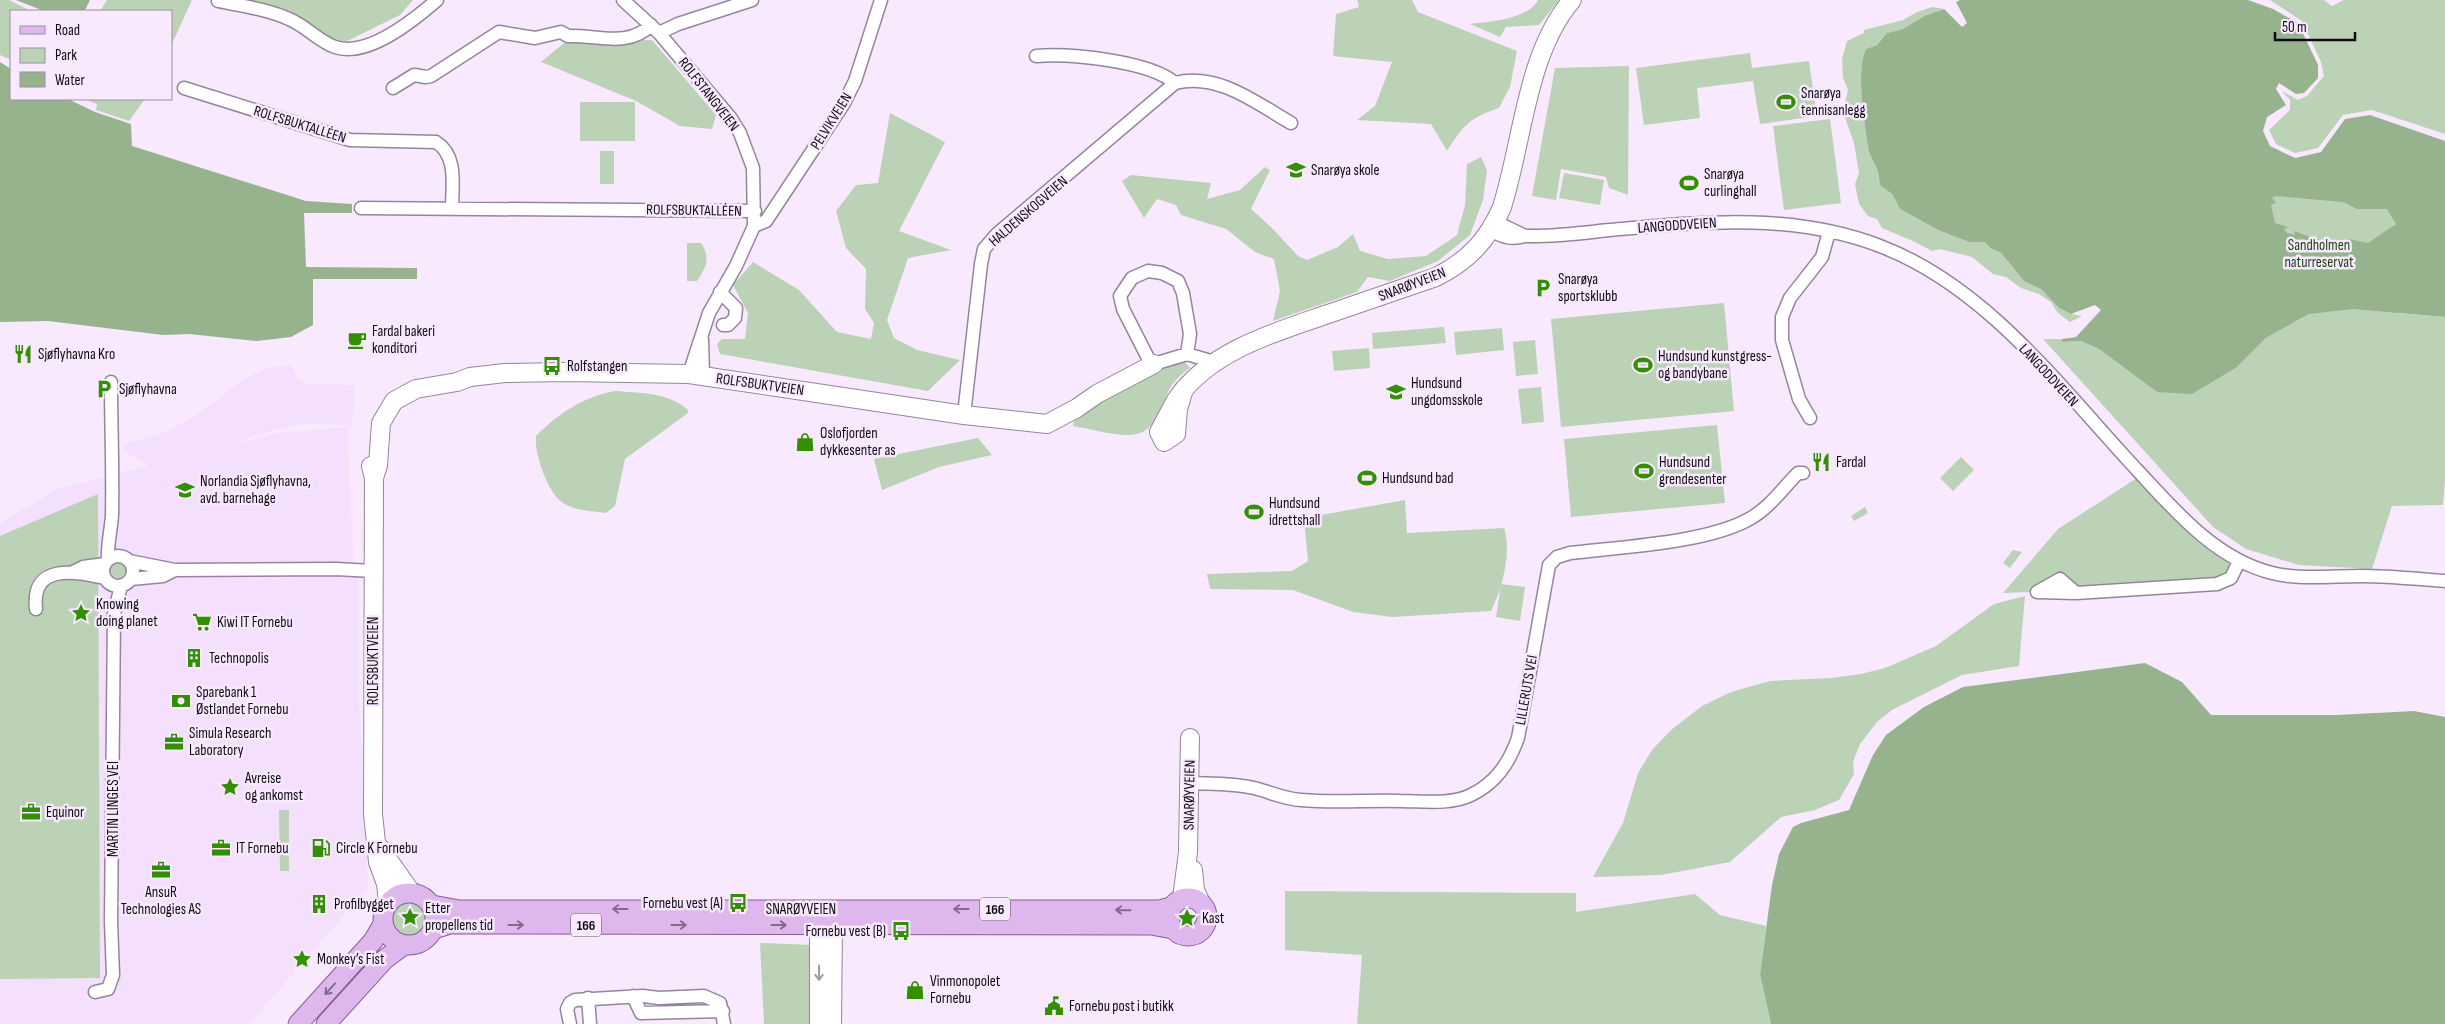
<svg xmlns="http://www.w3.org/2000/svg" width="2445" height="1024" font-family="'Sofia Sans Condensed',sans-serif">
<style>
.built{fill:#f4dffc}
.green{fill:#bcd2b7}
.water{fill:#96b38e;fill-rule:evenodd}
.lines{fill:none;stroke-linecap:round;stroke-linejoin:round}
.street-casing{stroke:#94869a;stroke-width:15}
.secondary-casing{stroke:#94869a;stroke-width:20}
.primary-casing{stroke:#885c99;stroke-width:21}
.street{stroke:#fff;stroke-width:12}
.secondary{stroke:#fff;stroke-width:18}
.primary{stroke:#deb7ed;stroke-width:19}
.oneway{stroke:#816a8a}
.oneway2{stroke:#9f9da0}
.labels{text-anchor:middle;stroke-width:5;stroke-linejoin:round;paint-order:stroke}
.shield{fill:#f8e9ff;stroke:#564e59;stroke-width:1}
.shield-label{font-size:14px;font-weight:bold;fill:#100b12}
.poi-label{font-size:15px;fill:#100b12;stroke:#f8e9ff;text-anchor:start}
.street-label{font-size:15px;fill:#100b12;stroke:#f8e9ff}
.park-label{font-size:15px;fill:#183f0b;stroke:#f8e9ff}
</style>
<rect width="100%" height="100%" fill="#f8e9ff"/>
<path class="built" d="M292,366L297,377L306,384L355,385L352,426L310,423L280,428L225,446L280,433L347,427L354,570L359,571L358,672L368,888L249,1024H0V524L55,490L148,466L126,452L122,445L169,431L207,408L246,378L270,367Z"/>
<path class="green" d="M0,0H9L31,11H11V60L0,55Z
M107,0H192L171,46V11H100Z
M212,0H413L400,15L339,45L279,16Z
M1357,0H1412L1418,12L1517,51L1510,87L1499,108C1469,118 1464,125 1447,151L1431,124L1357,120L1375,106L1392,62L1333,56L1336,14L1359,7Z
M1538,0H1559L1539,25L1506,27L1500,37L1470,24C1489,22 1529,19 1538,0Z
M2270,0H2324L2332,6L2344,0H2445V134L2372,110L2343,115L2318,148L2295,153L2276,144L2269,130L2290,110V100L2282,91L2298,100L2307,96L2324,76L2321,62L2302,21Z
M1932,7L1944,9L1924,16L1903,29L1887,33L1877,45L1866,49C1855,72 1865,126 1869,152C1871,158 1875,163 1877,169C1879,174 1879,180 1880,185L1892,194L1900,209L1938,230L1969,242H1985L1990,248L2001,253L2025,282L2041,289L2059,308L2071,314L2082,316L2070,322L2058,313L2051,302L2039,294L2021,288L2006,277L1993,274L1972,257L1940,249L1932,251L1915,242L1882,228L1877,219L1868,216L1859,204L1855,184L1859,173L1854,143L1843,112L1848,90L1843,78L1842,59L1847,41L1864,33V30L1903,20L1917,12Z
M570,38L652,40L716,115L712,129L680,126L636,101L541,62Z
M1750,53L1752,68L1809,61L1817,116L1760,124L1753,81L1697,88L1700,118L1644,125L1636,68Z
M1629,66L1628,195L1609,188L1606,177L1561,169L1556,200L1532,196L1555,68Z
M84,99H145L129,121L96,110L97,104Z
M580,102H635V141H580Z
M890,113L945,142L899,231L951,250L908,258L887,320L894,338L917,350L960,360L928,391L720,354L717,344L722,339H745L748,313L733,285L753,262L799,290L837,332L871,339L874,323L865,309L866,269L846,248L836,211L856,185L878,183Z
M1830,119L1841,203L1784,210L1773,126Z
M600,151H614V184H600Z
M1481,157L1487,170L1483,200L1470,235L1438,261L1390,281L1368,277L1357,292L1273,321L1280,291L1274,259L1255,252L1226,229L1181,215L1176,205L1157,199L1144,218L1122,181L1131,175L1211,183L1207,199L1240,190L1265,167L1270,170L1251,209L1273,229L1298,256L1307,260L1338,247L1353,234L1360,251L1388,259L1426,256L1457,235L1465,205L1467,164Z
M1564,173L1604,180L1600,205L1559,198Z
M2198,184L2445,205L2397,313L2445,317V479L2443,505L2392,506L2372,569L2299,565L2246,549L2213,527L2043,339H2062V342L2081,341L2099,349L2157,392L2237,367L2266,338L2309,314Z
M687,243H701C711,257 706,268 697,281H687Z
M1724,303L1734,411L1561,427L1551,319Z
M1444,327L1446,343L1373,349L1372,333Z
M1502,328L1504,350L1456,355L1454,332Z
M1535,340L1538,374L1516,376L1513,342Z
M1369,348L1370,368L1334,371L1332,351Z
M1184,361L1190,368C1181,374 1174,381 1169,390C1160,408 1156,433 1131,435C1115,436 1090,429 1073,426L1075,417C1110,395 1146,375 1184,361Z
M1541,387L1544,422L1522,424L1518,389Z
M615,391C640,393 668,392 688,410V413L625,459L615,506L606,513C593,511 575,511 563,503C548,493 534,454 536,436C559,413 583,397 615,391Z
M1717,425L1725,503L1571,517L1564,439Z
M978,438L992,455L939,467L882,490L874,459Z
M1961,457L1974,470L1953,491L1940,478Z
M2137,478L2190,532L2229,563L2231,574L2217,584L2003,593L2058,529Z
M98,494L100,978L0,979V536Z
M1405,500L1407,533L1504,528C1512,551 1502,590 1491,611L1392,617L1353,612L1293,590L1210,589L1207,574L1292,571L1308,561L1304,518Z
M1865,507L1868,513L1854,521L1851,516Z
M2013,550L2022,552L2010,568L2003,563Z
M108 572a10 10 0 1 1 20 0a10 10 0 1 1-20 0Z
M1501,584L1525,587L1520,621L1496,617Z
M2025,596L2019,666L1962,675L1892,710L1877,722L1860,744L1853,762L1854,774L1839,800L1815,810L1781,817L1730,862L1661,875L1593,877L1623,823L1638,773L1652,750L1671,730L1702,706L1731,692L1770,681L1832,678L1861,674L1885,668L1936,646L1994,604Z
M279,810H289V871H280Z
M1285,891L1576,893V912L1695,894L1720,915L1766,926L1760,974L1771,1024H1357L1362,955L1285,950Z
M392 918a17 17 0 1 1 34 0a17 17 0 1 1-34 0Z
M760,943L814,945V1024H764Z"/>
<path class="water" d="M16,0H90L85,10L79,11H44Z
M1960,0H2248L2273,9L2298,23L2318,65V78L2304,93L2296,94L2279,83L2276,89L2286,105L2267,117L2263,131L2270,146L2295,158L2321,152L2345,119L2370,115L2445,141V317L2353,309L2309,314L2266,338L2237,367L2192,394L2157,392L2099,349L2081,341L2062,342V339L2076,337L2101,310L2095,305L2071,314L2059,308L2041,289L2025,282L2001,253L1990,248L1985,242H1969L1938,230L1900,209L1892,194L1880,185C1879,180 1879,174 1877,169C1875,163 1871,158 1869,152C1865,126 1855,72 1866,49L1877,45L1887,33L1903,29L1924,16L1944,9L1962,27L1967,23L1956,2ZM2276,196L2343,202L2357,209H2387L2396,224L2368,243L2349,239L2339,240L2338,244C2329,244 2305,235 2294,231L2295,235L2287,233L2284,229L2288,227L2275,223L2271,205L2276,203L2272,198Z
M0,62L11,69V99H68L95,112L131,124L132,146L306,201L352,204V213H304L306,267L417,268V279H313V325L291,337L257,341L189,334L163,335L48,321L0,322Z
M2145,663L2182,682L2211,715H2337L2414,711L2445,717V1024H1771L1760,974L1772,885L1779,854L1793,827L1801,823L1849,810L1873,755L1886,735L1924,707L1963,687Z"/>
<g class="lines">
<g class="street-casing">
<path id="street" d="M623,0L659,33L730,117L740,133L753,168L754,226L736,266L709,313L689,374
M218,1C242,6 267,9 289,19C306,26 318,41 335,47C368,58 414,20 437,0
M659,33L678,24L752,0
M1036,56C1070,53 1149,61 1175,83
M184,88L350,140L436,142C458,156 452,185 452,208
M393,88L414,75L426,77L431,76L499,32L535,38L561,32L568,36C598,35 628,48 651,25
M361,208L755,211
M1496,222L1525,236
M754,226L766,221L844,103L855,81L881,0
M1491,231C1504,237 1511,240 1525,236C1553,237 1582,233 1609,230C1701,222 1791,212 1880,246C1988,287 2063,391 2139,472C2176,512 2216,559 2272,573C2300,580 2332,576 2361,576C2389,576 2417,579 2445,581
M720,292L736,308L735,318L728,325H723
M702,339L703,375
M1187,354L1154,364L1148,358L1123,309L1120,296L1132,278L1148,271L1162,273L1178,281L1183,293L1190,334L1187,354L1214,362
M964,415L981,264L984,249L997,234L1175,83C1218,72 1256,103 1291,123
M1810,418L1799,399L1782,340V317L1790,298L1822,257L1829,232
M103 571a15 15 0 1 1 30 0a15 15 0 1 1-30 0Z
M108,560C107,545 111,531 112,515C113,470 111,426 111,382
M129,561L175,570L336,569L373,571
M73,572L83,567L105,564
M131,579L163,576L175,570
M2076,593L2060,579L2037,592L2076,593L2217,584L2231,578L2239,561
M36,609C31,562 76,572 105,578
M1189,783C1211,784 1233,783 1254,788C1270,792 1284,799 1301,800C1334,803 1367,800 1400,801C1422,801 1451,805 1471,795C1496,783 1509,763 1518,738L1549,565L1557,557L1570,553C1620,547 1709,543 1751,518C1770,507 1783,488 1798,473H1803
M95,992L108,989L113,975L111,922L114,614L121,586
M633,996L641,1013L723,1011
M588,998L590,1024
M570,1024L567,1009L570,1003L575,1000L643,996L659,998L704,996L720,1003L724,1024"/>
</g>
<g class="secondary-casing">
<path id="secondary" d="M1184,389L1178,409L1176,434L1164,442L1159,432L1176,400C1210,350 1276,332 1331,313C1366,301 1401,289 1436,277C1468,261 1488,240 1502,207C1523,141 1526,54 1572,0
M371,466L374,478L373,814L378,862L386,884L388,902
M374,478L378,465L381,423L394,401L416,389L457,382L470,377L505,373L564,372L689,374L964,415L1047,424L1077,408L1097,394L1154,364
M380,848L411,892
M1193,870L1195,890L1200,901
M1182,899L1188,852L1190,738
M823,915L833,925L832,1024
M819,1024V925"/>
</g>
<g class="primary-casing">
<path id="primary" d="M383 919a26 26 0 1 1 52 0a26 26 0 1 1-52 0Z
M1169 917a19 19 0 1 1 38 0a19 19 0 1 1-38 0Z
M432,905L459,910H1160L1171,907
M434,929L450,924H461L1151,925L1173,929
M298,1024L373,941L383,924
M326,1024L385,959L404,945"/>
</g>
<use href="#street" class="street"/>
<use href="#secondary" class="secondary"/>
<use href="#primary" class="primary"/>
</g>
<defs><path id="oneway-shaft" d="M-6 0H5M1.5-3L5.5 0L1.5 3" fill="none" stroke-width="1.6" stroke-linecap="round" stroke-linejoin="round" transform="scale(1.25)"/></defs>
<g class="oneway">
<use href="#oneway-shaft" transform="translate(620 909) rotate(-180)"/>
<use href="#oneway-shaft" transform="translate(961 909) rotate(180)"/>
<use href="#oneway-shaft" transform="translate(1123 910) rotate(-179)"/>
<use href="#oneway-shaft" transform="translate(516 925)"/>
<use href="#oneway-shaft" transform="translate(679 925)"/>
<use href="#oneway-shaft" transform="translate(779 925)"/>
<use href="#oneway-shaft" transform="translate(330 989) rotate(132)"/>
</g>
<use class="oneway2" href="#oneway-shaft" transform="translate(819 973) rotate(90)"/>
<defs>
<g id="stadium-bare" transform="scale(1.5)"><path d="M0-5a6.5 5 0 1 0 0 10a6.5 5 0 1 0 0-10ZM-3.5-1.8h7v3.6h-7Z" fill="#328f00" stroke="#f8e9ff" stroke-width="2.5" paint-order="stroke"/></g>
<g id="school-bare" transform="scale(1.5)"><path d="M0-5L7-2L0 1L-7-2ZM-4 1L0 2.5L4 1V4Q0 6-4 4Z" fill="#328f00" stroke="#f8e9ff" stroke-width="2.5" paint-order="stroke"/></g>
<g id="parking-bare" transform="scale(1.5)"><path d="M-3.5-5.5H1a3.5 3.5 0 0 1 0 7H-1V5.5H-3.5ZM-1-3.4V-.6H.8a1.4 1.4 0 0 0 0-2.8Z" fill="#328f00" stroke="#f8e9ff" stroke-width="2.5" paint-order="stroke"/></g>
<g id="cafe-bare" transform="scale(1.5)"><path d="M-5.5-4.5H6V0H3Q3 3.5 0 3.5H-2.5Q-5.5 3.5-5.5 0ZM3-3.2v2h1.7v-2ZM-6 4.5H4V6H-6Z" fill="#328f00" stroke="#f8e9ff" stroke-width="2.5" paint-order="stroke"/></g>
<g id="restaurant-bare" transform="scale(1.5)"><path d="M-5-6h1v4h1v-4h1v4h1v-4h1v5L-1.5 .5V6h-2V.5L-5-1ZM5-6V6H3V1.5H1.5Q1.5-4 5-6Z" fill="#328f00" stroke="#f8e9ff" stroke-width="2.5" paint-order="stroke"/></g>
<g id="bus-bare" transform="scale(1.5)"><path d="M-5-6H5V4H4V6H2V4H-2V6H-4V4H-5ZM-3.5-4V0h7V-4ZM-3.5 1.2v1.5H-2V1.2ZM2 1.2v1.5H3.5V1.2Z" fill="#328f00" stroke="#f8e9ff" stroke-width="2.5" paint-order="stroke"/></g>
<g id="shop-bare" transform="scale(1.5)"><path d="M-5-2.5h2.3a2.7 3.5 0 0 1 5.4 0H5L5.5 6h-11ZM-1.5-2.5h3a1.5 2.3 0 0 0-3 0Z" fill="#328f00" stroke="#f8e9ff" stroke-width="2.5" paint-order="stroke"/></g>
<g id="sight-bare" transform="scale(1.5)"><path d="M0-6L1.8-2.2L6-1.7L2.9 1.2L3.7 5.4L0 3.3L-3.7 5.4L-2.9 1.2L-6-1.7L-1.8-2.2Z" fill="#328f00" stroke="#f8e9ff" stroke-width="2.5" paint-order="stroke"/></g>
<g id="supermarket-bare" transform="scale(1.5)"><path d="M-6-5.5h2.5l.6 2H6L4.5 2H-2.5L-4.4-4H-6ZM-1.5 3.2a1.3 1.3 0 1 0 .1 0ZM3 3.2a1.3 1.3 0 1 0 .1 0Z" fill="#328f00" stroke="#f8e9ff" stroke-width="2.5" paint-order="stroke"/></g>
<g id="building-bare" transform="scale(1.5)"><path d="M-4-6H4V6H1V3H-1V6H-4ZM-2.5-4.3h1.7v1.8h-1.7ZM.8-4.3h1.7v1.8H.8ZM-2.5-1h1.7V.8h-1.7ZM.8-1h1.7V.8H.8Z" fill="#328f00" stroke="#f8e9ff" stroke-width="2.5" paint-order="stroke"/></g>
<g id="bank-bare" transform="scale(1.5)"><path d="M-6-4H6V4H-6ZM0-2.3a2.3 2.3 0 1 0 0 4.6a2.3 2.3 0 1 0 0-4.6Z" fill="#328f00" stroke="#f8e9ff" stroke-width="2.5" paint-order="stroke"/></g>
<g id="office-bare" transform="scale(1.5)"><path d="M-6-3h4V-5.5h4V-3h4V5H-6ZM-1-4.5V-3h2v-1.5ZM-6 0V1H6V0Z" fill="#328f00" stroke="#f8e9ff" stroke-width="2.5" paint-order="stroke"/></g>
<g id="fuel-bare" transform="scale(1.5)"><path d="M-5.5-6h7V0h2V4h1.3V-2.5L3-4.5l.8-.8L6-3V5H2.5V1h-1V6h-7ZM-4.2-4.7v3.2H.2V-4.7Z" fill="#328f00" stroke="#f8e9ff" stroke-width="2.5" paint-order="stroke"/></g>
<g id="civic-bare" transform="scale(1.5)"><path d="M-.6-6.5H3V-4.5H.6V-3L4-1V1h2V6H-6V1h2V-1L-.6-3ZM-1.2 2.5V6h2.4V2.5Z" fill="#328f00" stroke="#f8e9ff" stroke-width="2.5" paint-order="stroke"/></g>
</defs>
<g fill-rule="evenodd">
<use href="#stadium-bare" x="1786" y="102"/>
<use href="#school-bare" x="1296" y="170"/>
<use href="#stadium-bare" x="1689" y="183"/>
<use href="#parking-bare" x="1543" y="288"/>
<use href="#cafe-bare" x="357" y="340"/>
<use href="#restaurant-bare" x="23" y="354"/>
<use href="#stadium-bare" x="1643" y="365"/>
<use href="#bus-bare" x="552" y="366"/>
<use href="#parking-bare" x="104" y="389"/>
<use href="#school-bare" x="1396" y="392"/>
<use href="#shop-bare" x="805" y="442"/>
<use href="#restaurant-bare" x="1821" y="462"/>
<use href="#stadium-bare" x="1644" y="471"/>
<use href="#stadium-bare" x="1367" y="478"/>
<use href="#school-bare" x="185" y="490"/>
<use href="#stadium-bare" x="1254" y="512"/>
<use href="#sight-bare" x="81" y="613"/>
<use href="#supermarket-bare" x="202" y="622"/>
<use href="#building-bare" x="194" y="658"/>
<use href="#bank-bare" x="181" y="701"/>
<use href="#office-bare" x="174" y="742"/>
<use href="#sight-bare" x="230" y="787"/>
<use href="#office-bare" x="31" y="812"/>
<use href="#office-bare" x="221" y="848"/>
<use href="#fuel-bare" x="321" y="848"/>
<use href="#office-bare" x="161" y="870"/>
<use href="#bus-bare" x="738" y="903"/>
<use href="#building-bare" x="319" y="904"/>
<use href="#sight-bare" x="410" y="917"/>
<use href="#sight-bare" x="1187" y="918"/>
<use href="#bus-bare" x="901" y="931"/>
<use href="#sight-bare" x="302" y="959"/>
<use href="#shop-bare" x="915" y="990"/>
<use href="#civic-bare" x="1054" y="1006"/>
</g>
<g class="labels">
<g class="shield">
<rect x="980" y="897.5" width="30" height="23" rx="4"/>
<rect x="571" y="913.5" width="30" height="23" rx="4"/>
</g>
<g class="shield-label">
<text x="995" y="914">166</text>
<text x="586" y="930">166</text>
</g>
<g class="poi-label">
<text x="1801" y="98">Snarøya<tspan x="1801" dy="17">tennisanlegg</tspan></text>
<text x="1311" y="175">Snarøya skole</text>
<text x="1704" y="179">Snarøya<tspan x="1704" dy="17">curlinghall</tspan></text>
<text x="1558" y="284">Snarøya<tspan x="1558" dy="17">sportsklubb</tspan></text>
<text x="372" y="336">Fardal bakeri<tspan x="372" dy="17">konditori</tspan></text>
<text x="38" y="359">Sjøflyhavna Kro</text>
<text x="1658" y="361">Hundsund kunstgress-<tspan x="1658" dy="17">og bandybane</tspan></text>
<text x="567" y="371">Rolfstangen</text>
<text x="1411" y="388">Hundsund<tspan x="1411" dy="17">ungdomsskole</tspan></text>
<text x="119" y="394">Sjøflyhavna</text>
<text x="820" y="438">Oslofjorden<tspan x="820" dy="17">dykkesenter as</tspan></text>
<text x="1659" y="467">Hundsund<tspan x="1659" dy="17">grendesenter</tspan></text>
<text x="1836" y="467">Fardal</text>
<text x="1382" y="483">Hundsund bad</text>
<text x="200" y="486">Norlandia Sjøflyhavna,<tspan x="200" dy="17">avd. barnehage</tspan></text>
<text x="1269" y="508">Hundsund<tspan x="1269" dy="17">idrettshall</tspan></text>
<text x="96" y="609">Knowing<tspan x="96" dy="17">doing planet</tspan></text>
<text x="217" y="627">Kiwi IT Fornebu</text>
<text x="209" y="663">Technopolis</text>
<text x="196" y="697">Sparebank 1<tspan x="196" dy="17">Østlandet Fornebu</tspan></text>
<text x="189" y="738">Simula Research<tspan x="189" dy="17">Laboratory</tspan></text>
<text x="245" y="783">Avreise<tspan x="245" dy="17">og ankomst</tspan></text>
<text x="46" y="817">Equinor</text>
<text x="236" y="853">IT Fornebu</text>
<text x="336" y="853">Circle K Fornebu</text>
<text x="161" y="897" text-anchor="middle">AnsuR<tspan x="161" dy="17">Technologies AS</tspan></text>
<text x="723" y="908" text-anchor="end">Fornebu vest (A)</text>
<text x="334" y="909">Profilbygget</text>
<text x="425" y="913">Etter<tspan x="425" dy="17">propellens tid</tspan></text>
<text x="1202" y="923">Kast</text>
<text x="886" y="936" text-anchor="end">Fornebu vest (B)</text>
<text x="317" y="964">Monkey’s Fist</text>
<text x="930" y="986">Vinmonopolet<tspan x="930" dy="17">Fornebu</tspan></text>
<text x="1069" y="1011">Fornebu post i butikk</text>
</g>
<g class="street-label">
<text transform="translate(709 94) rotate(52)" y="5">ROLFSTANGVEIEN</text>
<text transform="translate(831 121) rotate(-58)" y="5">PELVIKVEIEN</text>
<text transform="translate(300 124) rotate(17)" y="5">ROLFSBUKTALLÉEN</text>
<text transform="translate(694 210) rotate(1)" y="5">ROLFSBUKTALLÉEN</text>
<text transform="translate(1028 211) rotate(-41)" y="5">HALDENSKOGVEIEN</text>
<text transform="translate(1677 225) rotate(-4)" y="5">LANGODDVEIEN</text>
<text transform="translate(1412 284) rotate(-21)" y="5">SNARØYVEIEN</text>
<text transform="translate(2049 375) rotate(47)" y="5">LANGODDVEIEN</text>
<text transform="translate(760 384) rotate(8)" y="5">ROLFSBUKTVEIEN</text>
<text transform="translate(373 661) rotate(-90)" y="5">ROLFSBUKTVEIEN</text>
<text transform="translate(1526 690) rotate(-80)" y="5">LILLERUTS VEI</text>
<text transform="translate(1189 795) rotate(-89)" y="5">SNARØYVEIEN</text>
<text transform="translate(113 809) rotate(-90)" y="5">MARTIN LINGES VEI</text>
<text x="801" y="914">SNARØYVEIEN</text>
</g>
<g class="park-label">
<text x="2319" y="250">Sandholmen<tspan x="2319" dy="17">naturreservat</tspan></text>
</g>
</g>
<rect x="10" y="10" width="162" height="90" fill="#f8e9ff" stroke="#9b90a0"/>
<rect x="20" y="26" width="25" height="8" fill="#deb7ed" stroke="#9b90a0"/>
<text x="55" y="35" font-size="15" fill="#100b12">Road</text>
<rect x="20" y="48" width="25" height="15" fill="#bcd2b7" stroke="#9b90a0"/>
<text x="55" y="60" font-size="15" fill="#100b12">Park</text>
<rect x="20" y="72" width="25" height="15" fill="#96b38e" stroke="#9b90a0"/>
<text x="55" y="85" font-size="15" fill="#100b12">Water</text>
<path d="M2275 32v8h80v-8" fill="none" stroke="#100b12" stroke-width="2.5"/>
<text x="2282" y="32" font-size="15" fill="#100b12" stroke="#f8e9ff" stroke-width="4" paint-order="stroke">50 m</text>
</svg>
